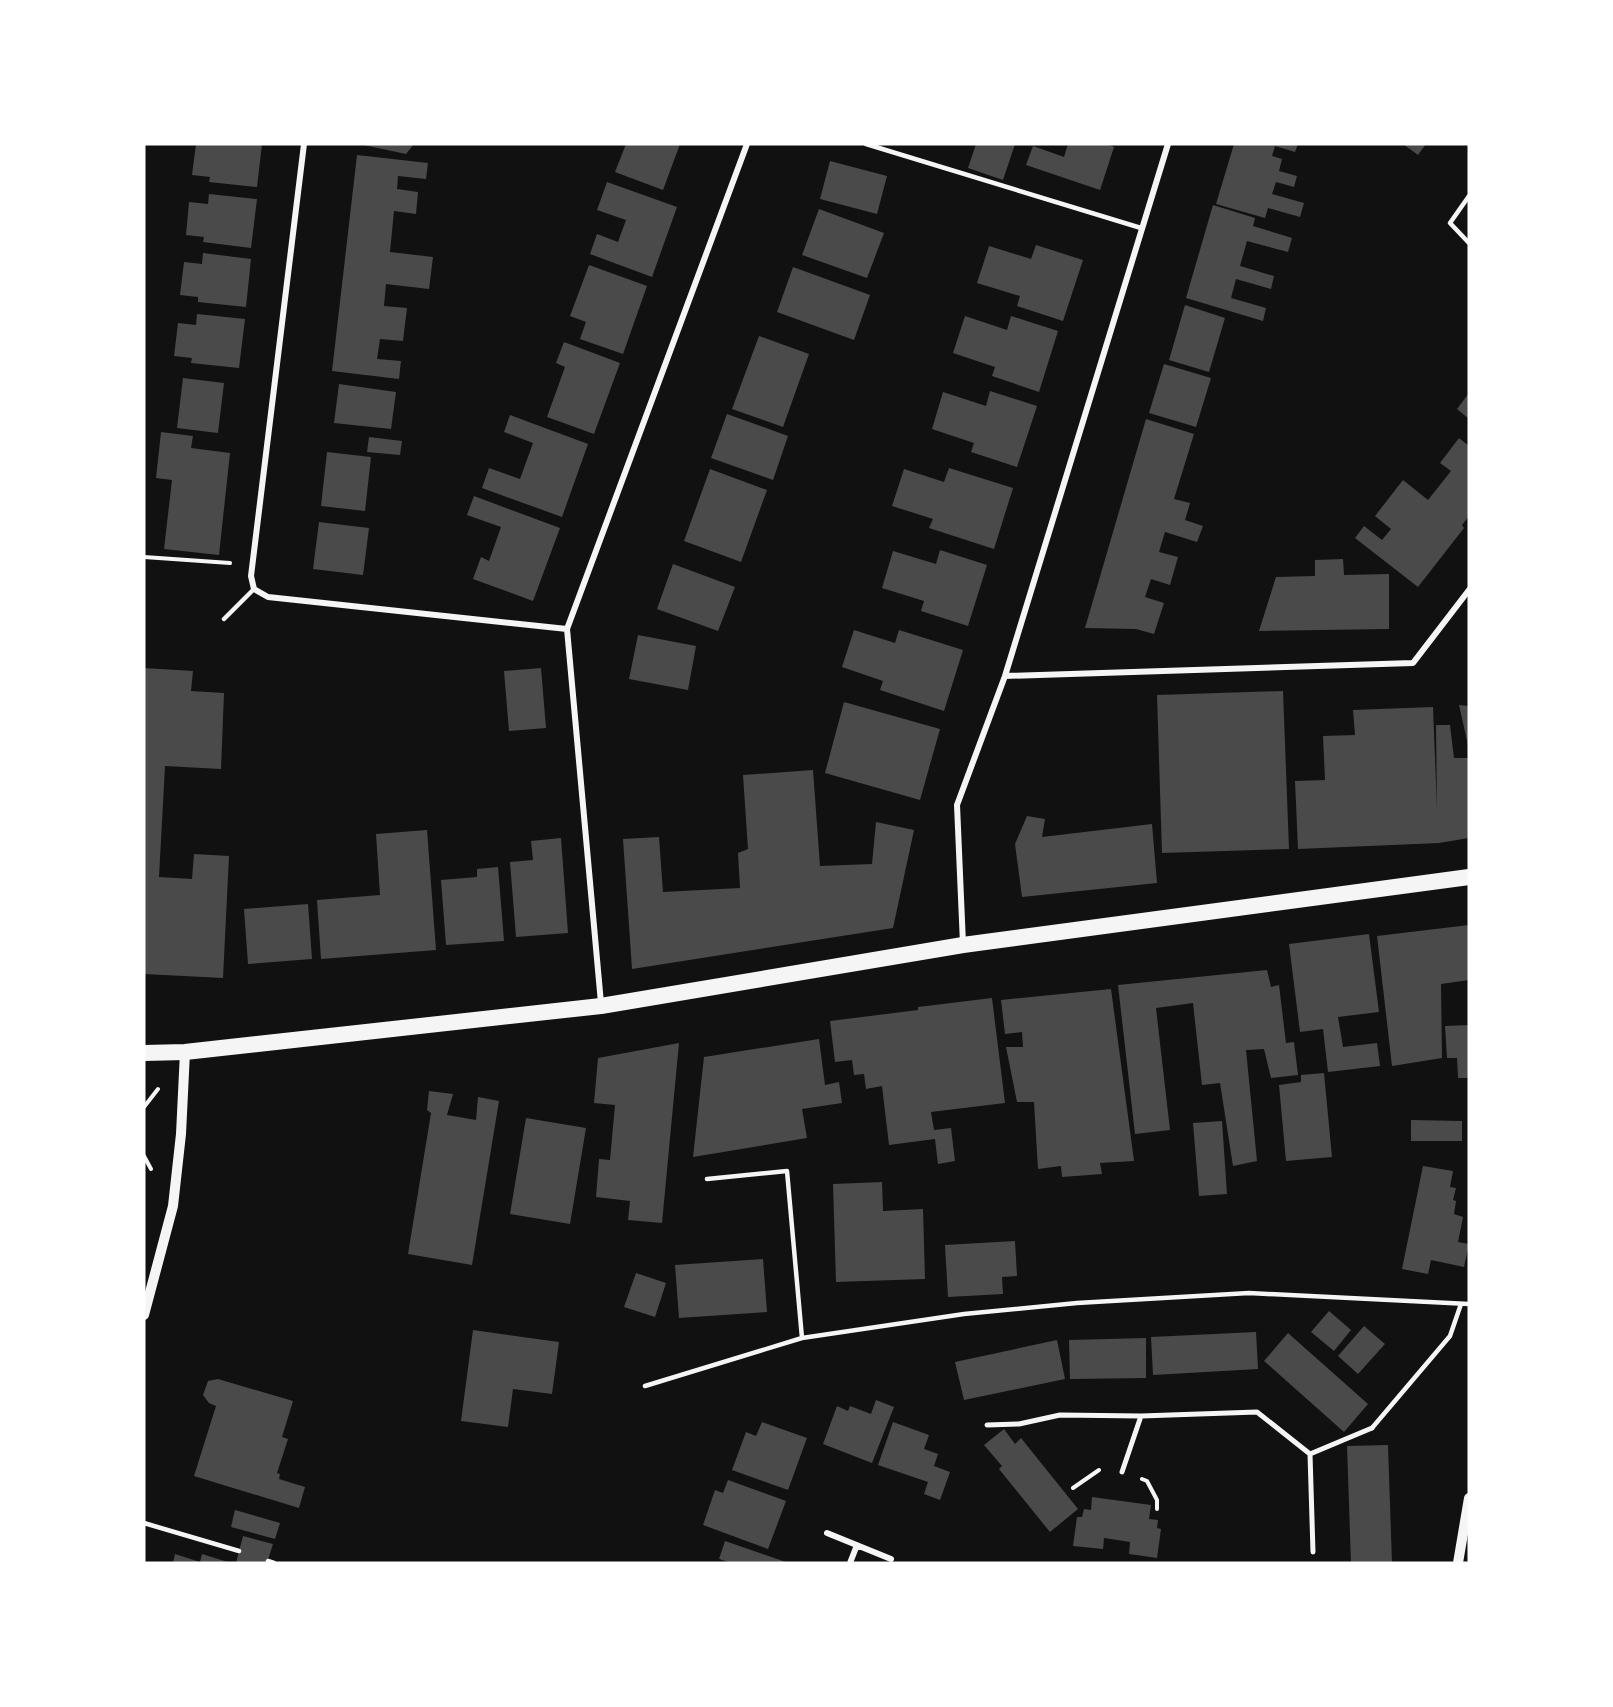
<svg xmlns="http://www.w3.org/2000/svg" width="1613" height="1707" font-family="Montserrat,sans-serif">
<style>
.building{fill:#4a4a4a}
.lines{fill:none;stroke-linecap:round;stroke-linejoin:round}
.path{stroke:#f5f5f5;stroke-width:4}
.service{stroke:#f5f5f5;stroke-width:4.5}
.pedestrian{stroke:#f5f5f5;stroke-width:5}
.minor{stroke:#f5f5f5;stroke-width:6}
.tertiary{stroke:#f5f5f5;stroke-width:10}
.trunk{stroke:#f5f5f5;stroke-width:16}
</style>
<rect width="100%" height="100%" fill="#111"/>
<path class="building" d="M196,144H262L257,187L209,182L210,177L192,175Z
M359,144H414L406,154Z
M626,144H680L663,190L615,172Z
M976,144H1015L1003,180L968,168Z
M1068,144H1107L1114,147L1100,190L1026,165L1033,146L1064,157Z
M1234,144H1298L1295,152L1275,146L1272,156L1282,159L1279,171L1297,176L1294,187L1276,182L1272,194L1304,203L1300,217L1268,208L1265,218L1216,204Z
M1403,144H1426L1418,155Z
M357,155L428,163L426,179L398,176L397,189L418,192L416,214L394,211L390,252L433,257L429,289L386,284L384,306L407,308L403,341L380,339L377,359L401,361L399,379L332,371Z
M830,161L887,176L877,214L820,199Z
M607,182L677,207L652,277L590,254L597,234L618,242L626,220L597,210Z
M209,194L257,199L251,248L203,242L204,237L186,235L189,202L208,204Z
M1213,205L1255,218L1253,226L1292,238L1288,252L1247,241L1240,266L1274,276L1271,289L1236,279L1231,298L1266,308L1263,321L1186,298Z
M819,209L884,233L867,278L802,255Z
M1036,245L1083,260L1063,321L1017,306L1020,296L977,283L989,246L1031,259Z
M203,253L251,259L246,307L198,302V297L180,295L184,262L202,264Z
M589,265L647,286L623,354L580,339L586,322L570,316Z
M793,267L870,295L854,340L777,312Z
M1185,305L1225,318L1209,372L1169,360Z
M197,314L245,319L239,368L191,363L192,358L174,356L178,323L196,325Z
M965,316L1007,330L1011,316L1058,331L1039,392L992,376L995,367L953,353Z
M759,336L809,354L783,427L732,409Z
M564,342L620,363L594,434L547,417L565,367L556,363Z
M1164,364L1211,378L1196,427L1149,413Z
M183,378L224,383L218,433L177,428Z
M339,384L396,392L391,429L334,423Z
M990,391L1037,406L1017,467L971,452L974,443L932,429L943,392L986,406Z
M1469,393V419L1457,409Z
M727,414L788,436L773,480L711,458Z
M510,415L588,444L562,517L482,488L489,468L520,479L533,443L504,432Z
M1146,419L1194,434L1174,499L1190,503L1185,520L1203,526L1197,542L1165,532L1159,552L1178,557L1170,585L1151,579L1145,597L1164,603L1154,634L1136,629L1085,628Z
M161,432L193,436L191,448L230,453L219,555L164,549L172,480L156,478Z
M369,437L402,441L400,455L367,452Z
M1459,438L1469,446V516L1462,525L1464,528L1418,587L1355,538L1364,526L1382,540L1391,529L1375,516L1403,480L1428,500L1451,471L1440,463Z
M327,452L371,457L365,511L321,506Z
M949,468L1013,488L994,549L929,528L933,519L892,506L904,469L944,482Z
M710,469L767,490L741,562L684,541Z
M474,496L560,528L533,601L473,579L481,557L489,561L501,527L467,515Z
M319,522L369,528L363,575L313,569Z
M940,550L987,565L968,626L921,611L924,601L882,588L893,551L936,564Z
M1343,559L1344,575L1389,574V629L1259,631L1276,577L1315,576V560Z
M673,564L735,587L718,631L657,609Z
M854,630L895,643L899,630L963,650L944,711L880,690L883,681L842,667Z
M638,635L696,646L688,690L629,679Z
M144,668L193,671L191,691L224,693L221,769L165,766L159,877L192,879L194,854L229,856L223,978L144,974Z
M541,668L546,728L509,731L504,671Z
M1283,691L1289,849L1162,853L1157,695Z
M844,702L940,729L920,800L825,773Z
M1459,705L1469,706V745H1468Z
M1433,707L1437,809L1436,725H1450L1454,758H1469V838L1439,843L1298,849L1295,781L1325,780L1323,736L1355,735L1353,710Z
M813,770L820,866L872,864L876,822L914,830L893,928L632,969L623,839L659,837L663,892L740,888L738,853L748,849L743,775Z
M1027,816L1045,819L1042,837L1152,824L1157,883L1022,897L1015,844Z
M427,830L436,950L321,959L317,900L380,895L376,834Z
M561,838L568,933L516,937L510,862L533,860L531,841Z
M498,867L504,941L446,945L441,880L477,877V869Z
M308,904L312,959L248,964L244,909Z
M1469,925V980L1441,984L1442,1058L1392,1066L1377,936Z
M1369,934L1379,1012L1338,1017L1343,1047L1377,1043L1380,1066L1328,1072L1323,1029L1300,1032L1289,944Z
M1267,970L1271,987L1279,985L1286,1043L1294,1042L1298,1075L1271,1078L1264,1049L1246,1050L1257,1161L1233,1166L1220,1083L1202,1085L1193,1003L1156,1008L1170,1130L1135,1134L1118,985Z
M1111,989L1134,1161L1100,1163L1102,1174L1062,1177L1061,1166L1038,1169L1034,1102H1017L1006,1047H1023L1022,1032L1005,1034L1001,1000Z
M992,998L1005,1103L931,1112L934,1130L951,1128L955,1161L938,1164L935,1139L889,1145L882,1086L866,1089L864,1074L854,1075L852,1060L835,1062L830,1021L918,1010V1007Z
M1469,1025V1078H1458L1457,1058H1447L1445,1026Z
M819,1039L825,1085L839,1082L842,1103L802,1109L807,1138L693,1157L704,1057Z
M679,1043L662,1223L628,1220L630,1201L596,1197L599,1159L610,1160L615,1105L594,1103L598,1058Z
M1324,1073L1332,1157L1286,1161L1279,1085L1301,1082V1075Z
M429,1091L453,1094L447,1115L476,1120L478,1097L499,1101L472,1265L408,1254L431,1113L427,1110Z
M526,1118L586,1128L570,1224L510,1214Z
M1411,1120L1462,1121V1141H1411Z
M1222,1121L1227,1194L1199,1196L1193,1123Z
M1423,1166L1453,1171L1450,1187L1456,1188L1453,1200L1456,1201L1454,1214L1463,1217L1458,1242L1469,1244L1464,1267L1431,1260L1428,1274L1402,1269Z
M882,1182L883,1211L923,1209L925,1279L836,1282L833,1184Z
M1015,1241L1017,1276L1002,1277L1003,1294L948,1297L945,1245Z
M763,1259L767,1312L679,1318L675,1265Z
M636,1273L666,1283L655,1317L624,1307Z
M1329,1311L1351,1330L1334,1351L1311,1332Z
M1364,1326L1385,1344L1358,1374L1338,1356Z
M473,1330L559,1342L552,1394L513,1389L508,1427L461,1421Z
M1256,1332L1258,1369L1153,1375L1151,1337Z
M1288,1333L1368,1404L1344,1432L1264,1361Z
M1146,1338V1378L1070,1379L1069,1340Z
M1057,1340L1065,1379L964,1400L955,1362Z
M218,1379L293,1401L282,1437L288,1439L277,1473L280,1474L279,1479L305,1487L299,1508L194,1476L216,1406L209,1403L203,1395L208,1381Z
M876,1400L894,1407L872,1463L823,1444L837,1406L848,1411L850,1406L871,1414Z
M762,1422L807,1438L788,1490L732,1470L746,1432L756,1436Z
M893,1422L929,1435L924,1449L938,1454L934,1466L950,1472L940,1500L924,1494L928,1482L878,1465Z
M1004,1429L1015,1444L1021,1438L1078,1509L1050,1532L999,1469L1002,1466L984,1445Z
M1388,1445L1392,1563H1351L1347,1446Z
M728,1480L786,1501L768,1549L703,1525L715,1490L723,1493Z
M1092,1497L1151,1505L1149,1519L1158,1520L1157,1528L1161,1529L1157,1558L1129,1554L1130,1542L1104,1538L1103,1549L1073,1546L1077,1517H1082L1084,1509L1091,1510Z
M235,1510L280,1523L275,1539L231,1527Z
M243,1536L273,1544L267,1563H236Z
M725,1541L789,1563H732L719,1559Z
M175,1554L200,1562L202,1554L231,1563H173Z"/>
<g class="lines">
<path class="path" d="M144,557L230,563
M144,1107L158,1089
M144,1156L151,1169
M1142,1479L1147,1481L1157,1500V1509
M1073,1488L1099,1470"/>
<path class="service" d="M866,144L1141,228
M1469,196L1450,223L1469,243
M224,619L254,589
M707,1179L787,1171L802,1338
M645,1386L802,1338L964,1314L1077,1303L1249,1293L1469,1304
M1372,1428L1450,1336L1461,1304
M144,1523L239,1551
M268,1561L274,1563"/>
<path class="pedestrian" d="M987,1425L1019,1424L1060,1415L1141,1416L1257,1412L1310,1454L1372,1428
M1310,1454L1313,1552
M1122,1472L1141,1416"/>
<path class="minor" d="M304,144L251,576L254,589L268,597L567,629
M1005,676L1413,663L1469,590
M963,944L957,805L1005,676L1168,144
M601,1003L567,629L747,144
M827,1533L891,1559
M850,1563L857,1545"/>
<path class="tertiary" d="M144,1315L173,1206L181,1134L185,1052
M1458,1563L1469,1498"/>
<path class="trunk" d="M144,1053L185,1052L601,1006L963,945L1469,877"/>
</g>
<rect width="1613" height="1707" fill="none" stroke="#ffffff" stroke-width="291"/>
</svg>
